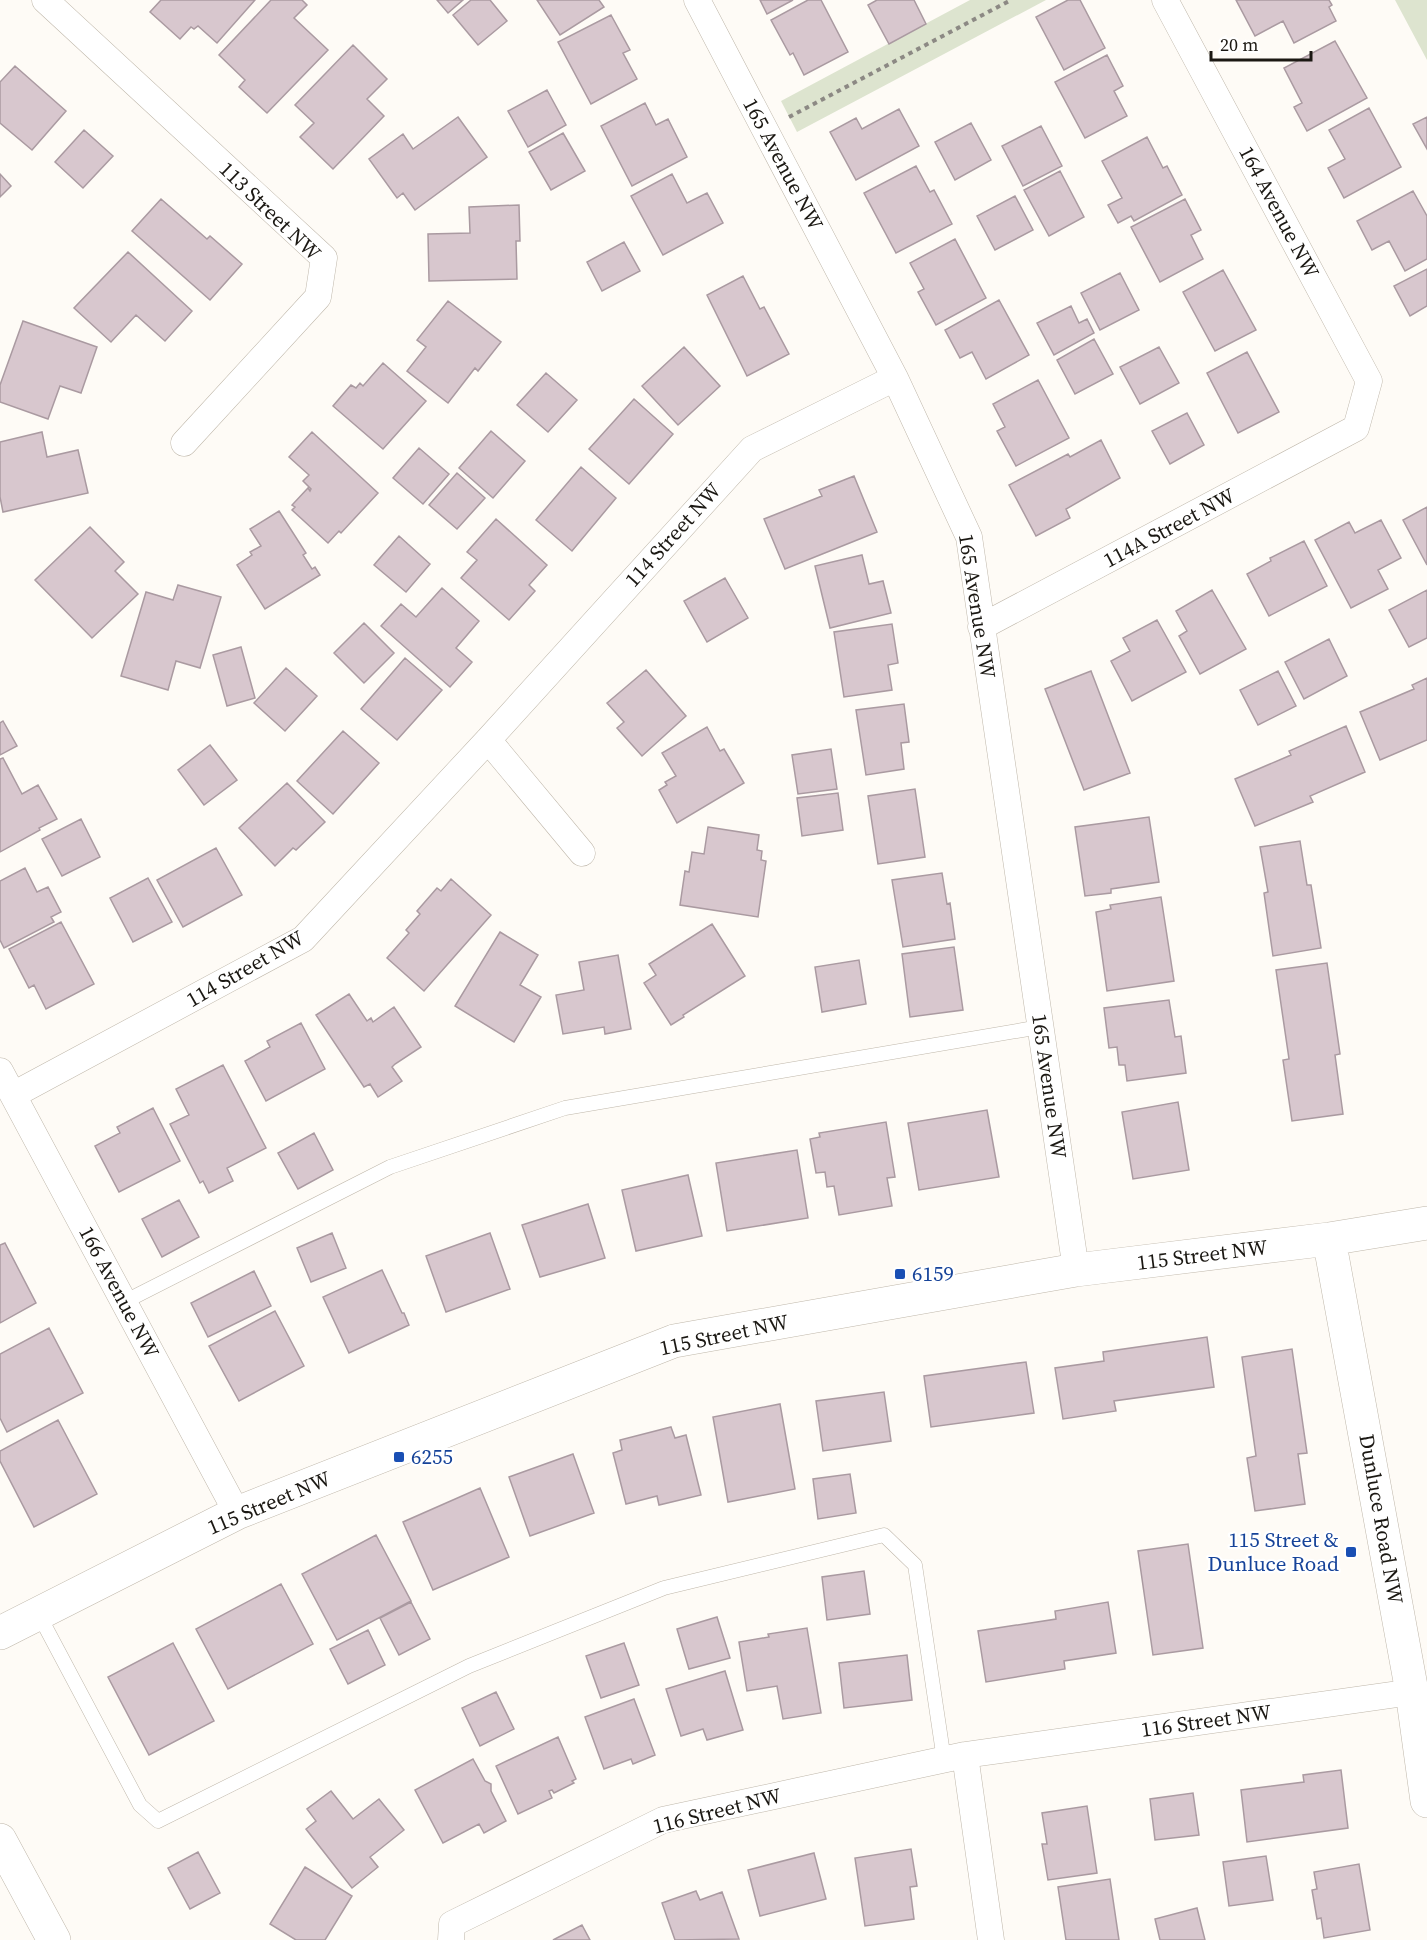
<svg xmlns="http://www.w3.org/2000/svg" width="1427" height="1940" font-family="'Source Serif 4',serif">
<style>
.green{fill:#dde4cf}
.building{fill:#d8c7ce;stroke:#aa9aa1;stroke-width:1.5}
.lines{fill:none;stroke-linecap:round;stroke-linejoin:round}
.service-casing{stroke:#bfb7aa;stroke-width:15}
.minor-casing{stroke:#bfb7aa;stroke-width:27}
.tertiary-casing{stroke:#bfb7aa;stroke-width:34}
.secondary-casing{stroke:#bfb7aa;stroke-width:34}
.path{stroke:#8c8984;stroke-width:4;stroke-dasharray:4.5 4.5;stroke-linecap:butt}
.service{stroke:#fff;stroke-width:14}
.minor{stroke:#fff;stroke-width:26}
.tertiary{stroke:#fff;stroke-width:33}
.secondary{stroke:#fff;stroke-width:33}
.transit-dot{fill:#1a4fb4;stroke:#fff;stroke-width:2}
.labels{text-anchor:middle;stroke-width:4.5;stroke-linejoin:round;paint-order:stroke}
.street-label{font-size:21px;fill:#1b1813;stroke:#fff}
.transit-label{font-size:21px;fill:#164399;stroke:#fff;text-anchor:start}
</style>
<rect width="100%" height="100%" fill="#fefbf6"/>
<path class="green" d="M970,0H1046L797,132L781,101Z
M1395,0H1427V60Z"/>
<path class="building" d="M161,0H255L217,43L198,26L194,29L191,27L180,39L150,12Z
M271,0H302L307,5L294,18L328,50L267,113L239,87L245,80L219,55Z
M437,0H463L448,13Z
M471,0H490L507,21L478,45L453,15Z
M537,0H599L604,7L560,35Z
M760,0H793L767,14Z
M808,0H821L848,52L804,75L793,53L790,55L771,20Z
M877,0H914L926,24L889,44L868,5Z
M1068,0H1080L1105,48L1064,70L1036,17Z
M1236,0H1329L1332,5L1329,7L1336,21L1294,43L1283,21L1255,36Z
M611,15L630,50L623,53L637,79L591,104L558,42Z
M1335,41L1367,98L1307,131L1294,107L1302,103L1284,68Z
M353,45L387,79L367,99L384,116L333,169L300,137L314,123L295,105Z
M1107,55L1123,86L1114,91L1127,116L1085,138L1055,82Z
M15,66L66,111L32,150L0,123V82Z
M547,90L566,125L528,147L508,111Z
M645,103L656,125L668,119L687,157L632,186L601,126Z
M1369,108L1401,167L1344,198L1328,168L1345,159L1329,130Z
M899,109L919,146L856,180L830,132L856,118L862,129Z
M458,117L487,157L415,210L403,193L397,198L369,159L403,134L413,149Z
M1427,117V149L1413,124Z
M971,123L991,160L955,180L935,142Z
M1041,126L1062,166L1023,186L1002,146Z
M84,130L113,156L83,188L55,162Z
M563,133L585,171L551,190L529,152Z
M1147,137L1163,168L1167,166L1182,195L1134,221L1131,216L1118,223L1108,205L1122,198L1102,161Z
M916,166L930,192L934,190L952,224L896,253L864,193Z
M1060,171L1084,217L1049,236L1024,190Z
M0,174L11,186L0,197Z
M672,174L687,203L707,193L723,223L663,255L631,196Z
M1413,191L1427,216V259L1405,271L1389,241L1372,250L1357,221Z
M1015,196L1033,230L995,250L977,216Z
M161,199L207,239L210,236L242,264L210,300L132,231Z
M1185,199L1201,230L1191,235L1203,259L1160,282L1131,227Z
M519,205L520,241H516L517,279L429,281L428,234L470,233L469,207Z
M955,239L986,298L936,325L918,292L924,289L910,263Z
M624,242L640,271L602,291L587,262Z
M128,252L192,311L165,341L136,315L111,342L74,308Z
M1427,269V306L1410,316L1394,286Z
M1223,270L1256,330L1215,351L1183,292Z
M1120,273L1139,310L1100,330L1081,293Z
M743,276L760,309L764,307L789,354L747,376L707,295Z
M999,300L1029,355L986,379L972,352L960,358L945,330Z
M448,301L501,342L478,371L475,368L448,403L407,371L426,347L417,340Z
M1071,306L1079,323L1087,319L1094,333L1054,355L1037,323Z
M23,321L97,347L81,393L60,386L48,419L0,402V385Z
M1094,339L1113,374L1075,394L1057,360Z
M684,347L720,386L678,425L642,386Z
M1159,347L1179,383L1140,404L1120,367Z
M1247,352L1279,412L1238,433L1207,373Z
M383,363L426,401L383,449L333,406L351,385L356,388L360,383L363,386Z
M546,373L577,400L548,432L517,405Z
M1038,380L1069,438L1016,466L997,431L1005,427L993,404Z
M634,399L673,434L629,484L589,449Z
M1187,413L1204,445L1170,464L1152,431Z
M491,431L525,461L493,498L459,468Z
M42,432L47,457L78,450L88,493L3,512L0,497V442Z
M312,432L378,493L341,533L339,531L328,543L292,510L295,507L292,505L308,488L310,491L311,489L303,481L309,475L289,457Z
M1101,440L1120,478L1066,509L1070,518L1036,536L1009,485L1068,454L1070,457Z
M419,448L449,474L423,504L393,478Z
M581,467L616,498L572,551L536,520Z
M457,473L485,498L457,529L429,505Z
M854,476L877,532L785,569L764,519L822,496L819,490Z
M1427,507V565L1403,520Z
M279,511L306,553L303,555L312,569L315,567L320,575L265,609L237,565L252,555L250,552L261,546L250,529Z
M496,519L547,565L529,585L535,591L509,620L461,578L477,560L467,552Z
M1381,520L1401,558L1378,570L1388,589L1351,608L1315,540L1349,522L1355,533Z
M90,527L124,562L115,571L138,594L92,638L35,580Z
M399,536L430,564L406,592L374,565Z
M1304,541L1327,586L1269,616L1247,574L1271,561L1270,558Z
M862,555L869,584L883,581L891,613L830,628L815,566Z
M725,578L748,618L707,642L684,601Z
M178,585L221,597L200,668L176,661L168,690L121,676L146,592L173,600Z
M442,588L479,621L456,648L472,662L450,687L381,626L401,604L416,617Z
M1212,590L1246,649L1200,674L1179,636L1187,631L1176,611Z
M1427,590V638L1409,647L1389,610Z
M1157,620L1186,672L1132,701L1111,661L1130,651L1123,638Z
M364,623L394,653L364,683L334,653Z
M892,624L898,663L888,665L892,690L844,697L834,632Z
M1329,639L1347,676L1304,699L1285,662Z
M241,647L255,698L227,706L213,655Z
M405,658L442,690L397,740L361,709Z
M286,668L317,696L285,731L254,703Z
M646,670L686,716L642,756L617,728L624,722L607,703Z
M1091,671L1130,773L1084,790L1045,689Z
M1278,671L1296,706L1258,725L1240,690Z
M1427,678V740L1380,760L1360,712L1414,689L1412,685Z
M904,704L909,742L901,743L904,769L866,775L856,710Z
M3,721L17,746L0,755V723Z
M1346,726L1365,772L1310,796L1313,802L1255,826L1235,779L1291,755L1289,751Z
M707,727L720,751L724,749L744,783L677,823L659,790L667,785L665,782L676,776L662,753Z
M343,731L379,763L333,814L297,781Z
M210,745L237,780L204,805L178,770Z
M831,749L837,789L798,794L792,755Z
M3,758L22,794L38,785L57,819L39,828L40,830L0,852V759Z
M287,783L325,822L296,850L293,848L275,866L239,828Z
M915,789L925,857L878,864L868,796Z
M838,793L843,830L802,836L797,798Z
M1149,817L1159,882L1111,889V893L1085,896L1075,827Z
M81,819L100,857L62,876L42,839Z
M708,827L759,835L757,850L762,851L761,860L766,861L758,917L680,905L685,871L689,872L692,852L704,854Z
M1300,841L1307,885H1311L1321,948L1273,956L1264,893L1268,892L1260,847Z
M216,848L242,895L183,927L157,880Z
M25,868L37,892L48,887L61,912L51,917L54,922L4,948L0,940V881Z
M942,873L947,904L950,903L955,939L903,947L892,880Z
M148,878L172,922L133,942L110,898Z
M451,879L491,915L424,991L387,958L409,933L406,930L420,914L417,911L437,888L441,891Z
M1161,897L1174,981L1107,991L1096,912L1111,909L1110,905Z
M61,922L94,984L46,1009L34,985L29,988L9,949Z
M712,924L745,976L683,1015L684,1017L671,1025L644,983L656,975L649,964Z
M500,932L538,955L520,985L541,997L514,1042L455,1006Z
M954,947L963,1010L910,1017L902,954Z
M618,955L631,1029L605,1034L604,1027L563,1034L556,995L584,990L579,962Z
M859,960L866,1004L822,1012L815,967Z
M1327,963L1340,1054L1335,1055L1343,1114L1292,1121L1283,1060L1289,1059L1276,970Z
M349,994L367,1021L371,1018L373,1022L394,1007L421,1047L395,1064L392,1067L402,1081L378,1097L370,1084L364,1087L316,1015Z
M1169,1000L1175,1037L1181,1036L1186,1073L1127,1081L1125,1065H1119L1117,1047L1109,1048L1104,1008Z
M301,1023L325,1069L266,1101L245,1061L270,1047L267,1041Z
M223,1065L266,1148L227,1168L233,1181L209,1193L203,1181L200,1183L170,1124L189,1115L176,1089Z
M1178,1102L1189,1170L1133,1179L1122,1112Z
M153,1108L180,1161L119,1192L95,1146L120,1133L117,1127Z
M987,1110L999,1177L919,1190L908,1123Z
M886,1122L895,1177L887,1178L892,1206L839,1215L834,1186L827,1187L825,1172L816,1173L810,1139L820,1137L819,1133Z
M314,1133L333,1170L298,1189L278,1153Z
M797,1150L808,1218L727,1231L716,1163Z
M688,1175L702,1236L636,1251L622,1190Z
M179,1200L199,1237L162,1257L142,1219Z
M588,1204L605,1258L540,1277L522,1225Z
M332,1233L346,1268L311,1282L297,1248Z
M490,1233L510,1289L446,1312L426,1256Z
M5,1243L36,1303L0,1323V1245Z
M382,1270L402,1313H404L409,1325L349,1353L323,1297Z
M254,1271L271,1306L208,1337L191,1303Z
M275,1311L304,1366L239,1401L209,1346Z
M49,1328L83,1393L7,1432L0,1418V1354Z
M1207,1337L1214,1387L1114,1401L1116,1411L1063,1419L1055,1368L1104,1361L1103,1352Z
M1292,1349L1307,1453L1298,1454L1305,1504L1255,1511L1247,1458L1256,1456L1242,1357Z
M1026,1362L1034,1413L931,1427L924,1376Z
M884,1392L891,1441L823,1451L816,1401Z
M780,1404L795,1489L728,1502L713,1417Z
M58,1420L97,1494L34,1527L0,1461V1451Z
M671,1427L675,1438L686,1435L701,1495L659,1505L657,1496L626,1504L613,1453L622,1450L620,1440Z
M573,1454L594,1513L530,1536L509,1477Z
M850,1474L856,1513L818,1519L813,1479Z
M480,1488L509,1557L433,1590L403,1522Z
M376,1535L411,1601L337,1640L302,1574Z
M1188,1544L1203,1648L1153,1655L1138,1551Z
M864,1571L870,1614L827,1620L822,1577Z
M281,1584L313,1644L228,1689L196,1629Z
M411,1602L430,1639L399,1655L380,1618Z
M1108,1602L1116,1653L1064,1661L1065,1669L986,1682L978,1631L1056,1619L1055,1611Z
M717,1617L730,1658L689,1669L677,1629Z
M807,1628L821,1713L783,1719L777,1686L747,1691L739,1642L769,1637L768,1634Z
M368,1630L385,1665L348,1684L330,1649Z
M173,1643L214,1721L149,1755L108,1677Z
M624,1643L639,1685L601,1698L586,1656Z
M907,1655L912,1700L844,1708L839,1663Z
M725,1671L743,1730L707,1740L703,1729L681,1736L666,1689Z
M496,1692L514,1729L480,1746L462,1708Z
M634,1699L655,1755L633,1764L631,1759L604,1769L585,1717Z
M558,1737L576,1779L572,1781L574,1783L554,1793L552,1790L549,1791L552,1798L518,1814L496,1766Z
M473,1759L485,1781L491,1784V1791L506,1821L484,1833L479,1824L443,1843L415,1790Z
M1341,1770L1348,1828L1247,1842L1241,1790L1304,1782L1303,1775Z
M331,1791L353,1819L379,1799L404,1830L370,1857L378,1867L352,1888L306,1829L316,1821L307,1809Z
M1193,1793L1199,1835L1155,1840L1150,1799Z
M1087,1806L1097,1873L1048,1880L1042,1844H1047L1042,1813Z
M911,1849L917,1886L910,1887L914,1919L865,1926L855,1858Z
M198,1852L220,1893L190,1909L168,1868Z
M814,1853L826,1899L760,1916L748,1870Z
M1266,1856L1273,1900L1229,1906L1223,1862Z
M1359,1864L1370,1930L1324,1938L1321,1918L1317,1919L1312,1890L1317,1889L1314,1872Z
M305,1867L352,1896L325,1940H296L270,1924Z
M1110,1879L1119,1940H1066L1058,1887Z
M696,1891L700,1900L722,1892L739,1939L675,1940L662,1903Z
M1197,1908L1205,1940H1160L1155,1919Z
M582,1925L590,1940H553Z"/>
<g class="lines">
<g class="service-casing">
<path id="service" d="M124,1302L390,1167L565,1108L1040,1027
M38,1613L140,1805L158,1821L469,1666L664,1588L884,1535L915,1565L944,1760"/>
</g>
<g class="minor-casing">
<path id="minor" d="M45,0L324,258L318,297L184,443
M697,0L895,378L969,537L1076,1270
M981,627L1356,428L1369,381L1165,0
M488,740L582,853
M0,1071L237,1513
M13,1095L303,939L488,740L752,449L895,378
M965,1755L991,1940
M451,1940L452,1924L663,1820L965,1755L1412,1692"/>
</g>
<g class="tertiary-casing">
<path id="tertiary" d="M1329,1239L1412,1692L1427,1801
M0,1633L237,1513L674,1341L1076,1270L1329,1239L1427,1223"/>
</g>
<g class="secondary-casing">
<path id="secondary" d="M0,1840L54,1940"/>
</g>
<path class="path" d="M789,117L1011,0"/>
<use href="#service" class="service"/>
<use href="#minor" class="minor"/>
<use href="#tertiary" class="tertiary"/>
<use href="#secondary" class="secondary"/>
</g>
<g class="transit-dot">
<rect x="894" y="1268" width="12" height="12" rx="3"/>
<rect x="393" y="1451" width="12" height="12" rx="3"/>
<rect x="1345" y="1546" width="12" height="12" rx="3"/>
</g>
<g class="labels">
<g class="street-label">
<text transform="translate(783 164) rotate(62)" y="7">165 Avenue NW</text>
<text transform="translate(270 211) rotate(44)" y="7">113 Street NW</text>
<text transform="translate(1279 212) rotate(62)" y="7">164 Avenue NW</text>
<text transform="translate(1169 528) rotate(-28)" y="7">114A Street NW</text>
<text transform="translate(673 535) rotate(-48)" y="7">114 Street NW</text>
<text transform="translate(977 606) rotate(81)" y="7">165 Avenue NW</text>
<text transform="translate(245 969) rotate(-30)" y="7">114 Street NW</text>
<text transform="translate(1049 1086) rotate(82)" y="7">165 Avenue NW</text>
<text transform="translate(1202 1255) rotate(-7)" y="7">115 Street NW</text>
<text transform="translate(119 1292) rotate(62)" y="7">166 Avenue NW</text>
<text transform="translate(724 1335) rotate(-12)" y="7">115 Street NW</text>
<text transform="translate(269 1503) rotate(-23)" y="7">115 Street NW</text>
<text transform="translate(1381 1519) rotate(80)" y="7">Dunluce Road NW</text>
<text transform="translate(1206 1721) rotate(-8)" y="7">116 Street NW</text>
<text transform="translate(717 1811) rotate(-14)" y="7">116 Street NW</text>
</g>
<g class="transit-label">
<text x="912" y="1281">6159</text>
<text x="411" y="1464">6255</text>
<text x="1339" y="1547" text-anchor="end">115 Street &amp;<tspan x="1339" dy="24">Dunluce Road</tspan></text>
</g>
</g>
<path d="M1211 51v9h100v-9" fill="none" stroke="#1b1813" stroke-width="3"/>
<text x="1220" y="51" font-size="18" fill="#1b1813" stroke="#ffffff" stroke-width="4.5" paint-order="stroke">20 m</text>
</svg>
